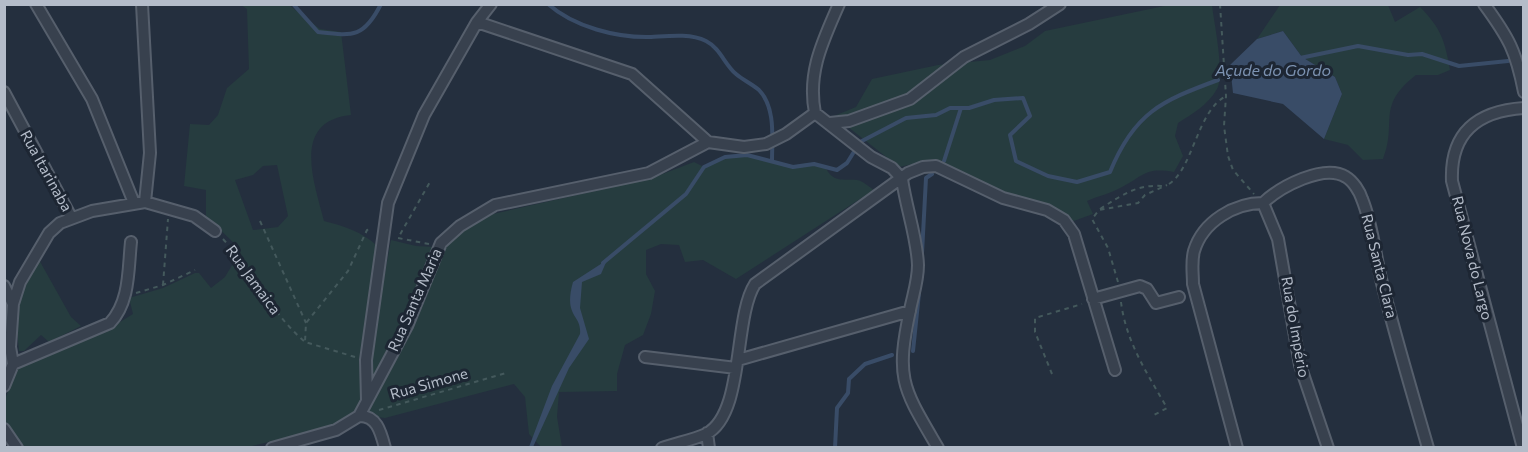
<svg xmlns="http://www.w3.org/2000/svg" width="1528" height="452" font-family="Commissioner,sans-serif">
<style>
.green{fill:#263c3f;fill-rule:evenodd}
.water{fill:#394c67}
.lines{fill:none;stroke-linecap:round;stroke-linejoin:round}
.stream{stroke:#394c67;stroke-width:4}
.street-casing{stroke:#565f6c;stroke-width:14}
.path{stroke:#44595c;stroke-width:2;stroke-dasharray:4.5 4.5;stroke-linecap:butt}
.street{stroke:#38414e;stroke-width:10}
.labels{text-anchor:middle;stroke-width:6;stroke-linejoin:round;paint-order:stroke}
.street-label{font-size:15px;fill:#b4bcc9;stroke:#1d2633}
.water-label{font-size:16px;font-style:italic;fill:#7c92b1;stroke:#1d2633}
</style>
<rect width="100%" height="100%" fill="#242f3e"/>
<path class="green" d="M241,5H289L320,29L341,32L351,115C291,121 314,182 324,221C344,226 363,232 377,246L364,397L358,409L338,425L248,447L20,448L5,425L4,401L18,369L33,359L112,327L133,314L129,298L163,288L195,273H199L211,288L225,277L241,250L206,216V190L184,186L190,124L209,125L218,115L227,88L249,69L247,9ZM277,165L288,216L278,227L253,230L235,180L253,175L263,166Z
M1169,5H1212C1214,23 1225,74 1217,89C1208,105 1192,114 1178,123L1175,136L1183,156L1174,172C1145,167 1145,175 1122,187C1112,193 1098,196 1087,201L1093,214L1071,222L1065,214L1006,195L938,163L923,162L899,167L834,116L856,107L872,79L938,65L990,60L1025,46L1045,31Z
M1280,5H1388L1395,22L1420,7C1441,28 1445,41 1450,70L1438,75H1416C1375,107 1398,122 1383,159L1363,160L1348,145L1324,139L1342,94L1335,77L1302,57L1283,31L1257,39Z
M747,155L793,167L806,163L825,166C832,183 843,179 857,180C863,181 869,187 874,190L736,279L703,260L685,262L679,245L661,244L646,250V274L655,291L651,314L643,335L625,345L617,374V391L559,392L557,417L562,447H541L529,434L525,397L514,384L385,418L377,417L365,410L407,337L443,249L459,233L493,214L652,178L694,162L704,167L725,157Z
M391,240L416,246L435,247L406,319L369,391L370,355Z
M38,258L71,317L81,326L49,342L41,335L24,351H19L16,319L19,288Z"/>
<path class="water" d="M1283,31L1302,57L1335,77L1342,94L1324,139L1283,104L1233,93L1230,65L1257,39Z
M607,260L601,274L582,282L580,308L589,339L569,368L533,447H529L552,386L580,334C582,314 563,318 573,282Z"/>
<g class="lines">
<path class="stream" d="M293,4L318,32C353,36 364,38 381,4
M548,4C574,27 617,38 651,37C668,36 690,33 706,41C720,48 725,65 736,74C743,80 752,84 759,90C776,108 772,138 772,161
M1300,58L1358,46L1408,55L1422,54L1459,66L1508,61
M944,161L961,108
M922,253L926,178L932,174
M603,263L686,194L704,167L725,157L747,155L793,167L814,164L837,170L847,163L860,142L906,118L936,115L950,108H969L994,100L1023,98L1030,116L1010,135L1016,161L1048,176L1077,182L1110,172C1134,113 1161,101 1218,80
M913,351L919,293
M835,448L837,408L848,393L849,379L865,364L892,355"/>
<g class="street-casing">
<path id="street" d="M36,4L92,99L134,203
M142,4L150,153L145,202
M1484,4C1509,38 1516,51 1524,92
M477,22L632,74L708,142L744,147L766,144L786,134L815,113
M4,92L71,217
M815,113C807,72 823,41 839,4
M815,113L871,157L892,168L902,179
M830,123L849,121L910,99L964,57L1029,24L1060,4
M902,179C906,208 917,237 918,265C918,281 913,295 910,310C895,380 903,388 938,448
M1263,203C1280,187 1324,163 1346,177C1353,181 1360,192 1362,199C1372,223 1375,254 1381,279C1395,336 1412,392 1428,448
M4,286L13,304
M1093,299L1140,286L1147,289L1156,303L1179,297
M645,357L736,368
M738,360L910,311
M13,364L110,323C130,302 128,270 131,242
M4,386L13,364L10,347L13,304L20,282L49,233L60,223L92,211L145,202L194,216L215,231
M367,400L366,360L388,203L424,115L477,22L491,4
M359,416C377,415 381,433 385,448
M4,429L17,448
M707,433L709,448
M272,448L336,430L359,416L407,326L441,243L460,226L495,205L649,173L708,142
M662,448C676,443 693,440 706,434C745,414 733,318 755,284L908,173L923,167L936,166L1003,198L1047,210L1064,220L1074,234L1115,370
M1237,448L1193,284C1193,273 1191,262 1194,251C1203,221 1235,203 1263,203L1278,239L1300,365L1328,448
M1523,448L1452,181C1450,133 1477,111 1524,108"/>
</g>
<path class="path" d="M1220,4L1226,96L1224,126L1228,156L1233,170L1254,194
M1169,184C1193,169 1197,111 1226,96
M1100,209C1122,195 1137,184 1163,186
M260,221L306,323
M223,239C253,272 271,313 305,342
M429,244L398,238L430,182
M1118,282L1108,248L1092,219L1099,210L1138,203L1145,195L1167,185
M163,285L168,219
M136,293L163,285L195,270
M1121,302C1126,342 1147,373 1167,408L1154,415
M355,357L305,342L306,323L348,271L367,230L372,229
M1052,374L1035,332V318L1082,304
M379,410L506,373"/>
<use href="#street" class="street"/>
</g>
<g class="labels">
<g class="street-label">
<text transform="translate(46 171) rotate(61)" y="5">Rua Itarinaba</text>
<text transform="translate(1472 258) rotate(76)" y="5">Rua Nova do Largo</text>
<text transform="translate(1379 266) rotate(76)" y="5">Rua Santa Clara</text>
<text transform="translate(253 280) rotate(54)" y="5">Rua Jamaica</text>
<text transform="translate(415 300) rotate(-66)" y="5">Rua Santa Maria</text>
<text transform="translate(1295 327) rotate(80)" y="5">Rua do Império</text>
<text transform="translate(429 384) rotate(-16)" y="5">Rua Simone</text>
</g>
<g class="water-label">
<text x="1273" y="76">Açude do Gordo</text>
</g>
</g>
<rect width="1528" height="452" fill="none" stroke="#b4bcc9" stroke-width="12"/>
</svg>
